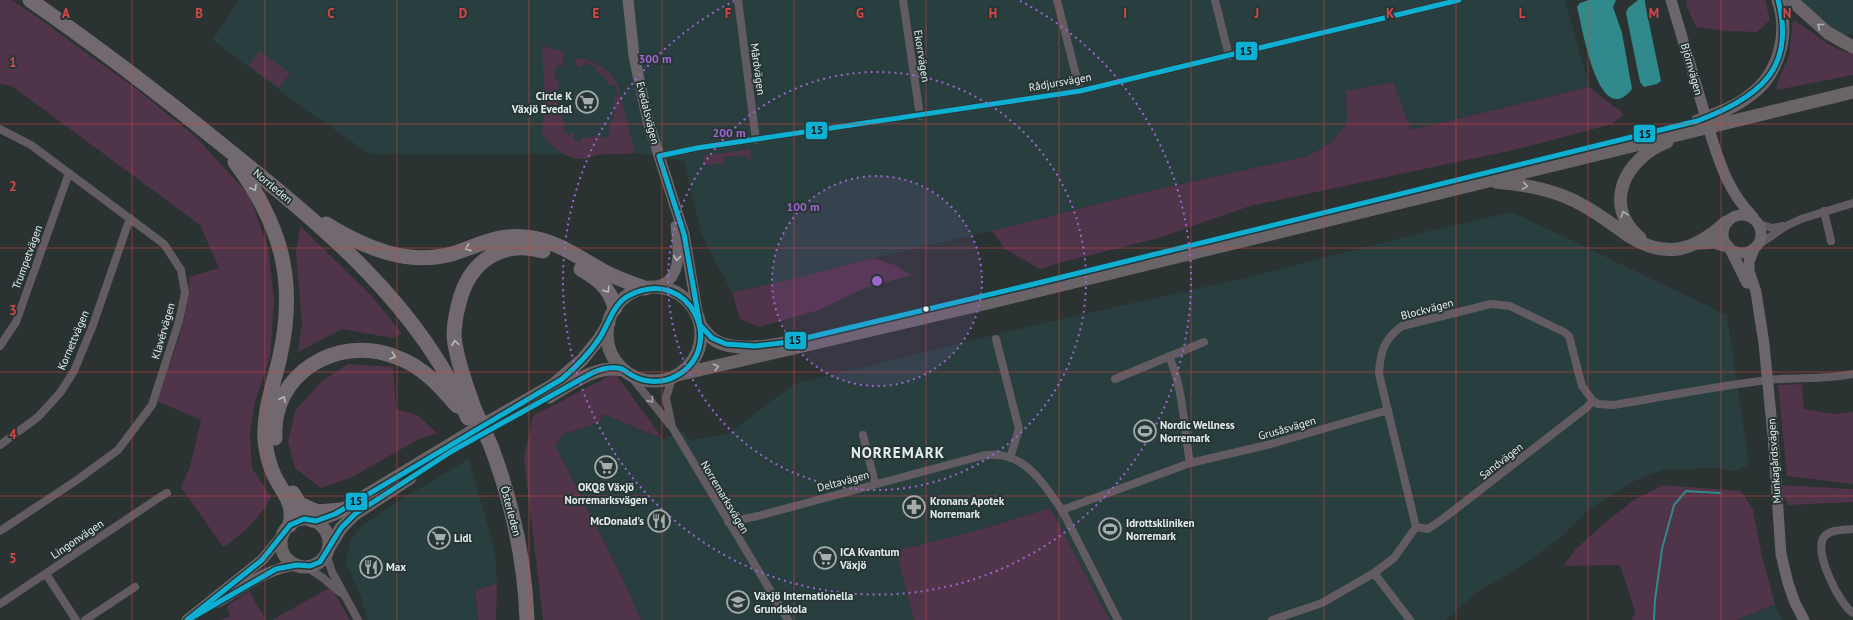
<svg xmlns="http://www.w3.org/2000/svg" width="1853" height="620" font-family="'PT Sans',sans-serif">
<style>
.built{fill:#293e3e}
.green{fill:#503449}
.water{fill:#308a8b}
.lines{fill:none;stroke-linecap:round;stroke-linejoin:round}
.stream{stroke:#308a8b;stroke-width:2}
.street{stroke:#625c62;stroke-width:8}
.secondary{stroke:#6d656c;stroke-width:11}
.primary{stroke:#6a6469;stroke-width:13}
.highway{stroke:#71696f;stroke-width:15}
.secondary-bridge{stroke:#6d656c;stroke-width:11}
.highway-bridge{stroke:#71696f;stroke-width:15}
.bus-1-casing{stroke:#283535;stroke-width:8}
.bus-1{stroke:#0dafd3;stroke-width:5}
.oneway{stroke:#aeb0b2}
.oneway2{stroke:#b7b9bb}
.oneway3{stroke:#b5b7ba}
.oneway4{stroke:#a4a5a8}
.grid{fill:none;stroke:#d84646;stroke-width:1;stroke-opacity:0.55}
.ring{fill:none;stroke:#9b66cd;stroke-width:2;stroke-dasharray:2 4}
.bus-dot{fill:#e5eeee;stroke:#283535;stroke-width:1.5}
.labels{text-anchor:middle;stroke-width:4;stroke-linejoin:round;paint-order:stroke}
.street-label{font-size:11px;fill:#e5eeee;stroke:#283535}
.poi-label{font-size:11px;font-weight:bold;fill:#e5eeee;stroke:#283535;text-anchor:start}
.district-label{font-size:15px;font-weight:bold;letter-spacing:1px;fill:#e5eeee;stroke:#283535}
.grid-label{font-size:13px;text-anchor:middle;font-weight:bold;fill:#d84646;stroke:#283535;stroke-width:4;stroke-linejoin:round;paint-order:stroke}
.centre{fill:#9b66cd;stroke:#283535;stroke-width:2}
.ring-label{font-size:12px;text-anchor:middle;font-weight:bold;fill:#9b66cd;stroke:#283535;stroke-width:4;stroke-linejoin:round;paint-order:stroke}
.line-badge{stroke:#283535;stroke-width:1.5}
.pale-badge-label{font-size:11px;text-anchor:middle;font-weight:bold;fill:#111}
</style>
<rect width="100%" height="100%" fill="#2b3232"/>
<path class="built" d="M239,0H1565L1589,87L1410,130L1347,91V124L1330,143L1308,156L1141,193L992,231L873,258L794,279L732,292L702,236L684,161L635,153L597,155L585,159L573,158L562,154H370L306,110L213,40Z
M1800,0H1853V34L1841,35Z
M1512,212L1727,315L1749,465L1735,471L1714,468L1663,470L1636,480L1587,511L1556,541L1515,570L1479,591L1445,620H1110L1050,508L975,531L896,551L914,620H641L623,579L555,445L564,434L600,422L603,414L663,439L683,431L688,440L728,434L785,391L797,383L1040,324L1240,279L1429,231Z
M469,459L495,552L497,583L475,591L478,620H368L361,597L346,562L351,539L362,526L395,503Z
M1775,604L1782,620H1737Z"/>
<path class="green" d="M0,0H11L30,12L139,91L196,137L249,195L268,247L274,300L270,357L255,402L250,434L252,468L271,497C263,515 239,537 223,547L181,487L190,467L201,420L157,401C170,362 190,318 189,277L219,268L200,225L12,86L0,84Z
M1686,0H1765L1770,20L1757,32L1728,31L1696,27L1687,7Z
M1793,20C1814,31 1829,50 1853,54V75L1777,90V84L1789,55Z
M542,46L562,51L564,54L563,66L557,65L554,78L559,80C557,95 558,112 565,126L563,130L569,136L572,133L575,134L573,139L580,142L583,137L589,138L599,135L603,139L610,135L608,129C614,118 616,111 614,98L619,96L615,85H609L605,78L596,71L597,66L584,63L582,68L576,66L575,62L577,58H580C599,64 609,68 618,86L635,153C623,154 609,153 597,155C593,156 589,159 585,159C566,160 553,147 542,135L545,102Z
M259,51L290,73L279,88L249,66Z
M1393,82L1411,130L1589,87L1624,114L1612,124L1518,149L1250,206L1158,238L1059,263L1040,269L1005,249L992,231L1141,193L1308,156L1330,143L1347,124L1346,91Z
M750,149L751,159L747,160L746,155L724,157L725,163L704,165L703,156Z
M300,226L372,296L402,334L392,338L342,329L298,352L302,323L296,252Z
M873,258L895,265L911,275L863,289L819,310L759,327L740,319L732,292L794,279Z
M348,364L393,367L396,409L417,415L437,433L417,440L352,477L321,488L295,468L288,442L295,411L321,382Z
M615,373L663,439L603,414L600,422L564,434L555,445L623,579L641,620H543L524,458L533,416Z
M1802,384L1804,409L1835,414L1853,412V484L1787,476L1778,385Z
M1663,485L1741,491L1753,510L1762,556L1775,604L1737,620H1632L1635,611L1620,565L1563,566L1576,549L1601,526L1634,500Z
M1781,485L1853,489V502L1788,505L1781,490Z
M1050,508L1110,620H914L896,551L975,531Z
M497,583L496,620H478L475,591Z
M331,587L350,620H272Z
M249,591L266,620H221L230,616L227,606Z"/>
<path class="water" d="M1589,0H1616L1613,7L1622,33L1632,89C1598,132 1582,24 1577,7L1580,3Z
M1638,0H1645V3L1661,81L1657,84L1644,87L1640,82L1626,13L1628,8Z"/>
<g class="lines">
<path class="stream" d="M1654,620L1655,600L1662,549L1674,505L1686,491L1720,493"/>
<path class="street" d="M738,0L756,140
M903,0L920,116
M1057,0L1080,91
M1215,0L1229,56
M0,129L31,145L164,244L181,270L185,293L179,321L152,405L118,450L77,480L0,531
M659,156L697,148L1080,91L1459,0
M1824,211L1831,241
M1759,224L1772,228L1783,226
M1758,245L1786,226L1801,219L1853,203
M996,339L1019,429L1010,458
M0,346L16,322L69,173
M1169,356C1184,391 1183,425 1190,463
M629,374L670,425
M672,378L666,398L672,427L788,620
M1115,379L1204,342
M863,435L875,483
M0,445L38,417L60,393L74,371L93,325L130,218
M1062,510L1190,463L1271,444L1388,410
M728,522L758,516L981,456C1023,448 1041,481 1062,510L1118,620
M1416,527L1379,374C1380,352 1384,339 1402,326L1491,304L1510,306L1564,332L1569,336L1582,386L1593,401
M1853,529C1844,530 1830,529 1824,537C1813,551 1839,604 1853,613
M326,554L332,572L358,620
M305,566L323,578L341,593
M1374,573L1410,620
M46,574L76,620
M0,604L160,497L167,493
M85,620L135,587
M1272,620L1322,603L1374,573L1394,558L1416,527L1428,529L1444,518L1586,408L1593,401L1598,404L1613,405C1664,397 1716,386 1768,380C1796,377 1826,380 1853,374"/>
<path class="secondary" d="M628,0L634,56L648,121L684,234L698,317
M1671,0L1701,101
M1712,139C1722,170 1730,193 1753,217
M1723 234a19 19 0 1 1 38 0a19 19 0 1 1-38 0Z
M1730,249L1747,283
M1754,249L1749,262V271L1756,292L1764,344L1773,436L1781,554L1788,583L1795,603L1804,620
M653,287C658,286 663,285 668,281C682,269 678,242 676,226
M218,602C244,587 267,568 297,565
M187,620L262,560L282,536"/>
<path class="primary" d="M1791,0L1828,33L1853,47
M1697,121C1715,114 1734,108 1749,96C1779,75 1790,34 1778,0
M1496,182C1527,185 1557,190 1584,206C1599,214 1613,225 1627,235C1666,260 1694,251 1726,222
M1640,238C1601,204 1626,158 1667,142
M1700,243L1714,242L1727,246
M607 334a47 47 0 1 1 94 0a47 47 0 1 1-94 0Z
M700,325C705,331 709,337 716,341C734,351 764,347 785,343
M677,375L992,302L1853,92
M549,397C572,384 596,364 623,370
M281 543a24 24 0 1 1 48 0a24 24 0 1 1-48 0Z
M316,521L335,514L469,433L553,385L582,360L599,339L609,323
M328,549L341,528L355,514L410,478"/>
<path class="highway" d="M30,0C98,47 162,96 226,148C320,224 420,304 468,418
M235,162C281,224 297,280 280,356C274,383 263,412 265,440C266,452 269,464 274,475C283,494 295,502 290,525
M326,224C365,248 409,267 455,253C479,245 499,234 525,237C554,239 578,257 603,271C616,278 630,283 645,288
M581,269C598,279 610,288 615,308
M474,408C466,385 457,361 454,337C454,326 456,314 459,303C469,262 501,239 543,251
M275,438C271,373 338,334 396,357C422,366 440,386 457,406
M491,446C512,502 525,560 527,620
M293,493L303,510L312,520
M300,504L318,512L341,510"/>
<path class="secondary-bridge" d="M1701,101L1712,139"/>
<path class="highway-bridge" d="M474,408L491,446"/>
<g class="bus-1-casing">
<path id="bus-1" d="M1459,0L1080,91L697,148L659,156L684,234L700,325L712,338L726,344L755,346L789,342L1038,283L1697,121C1756,99 1797,70 1778,0
M187,620L262,560L290,525L304,519L316,521L335,514L562,379C576,367 589,354 599,339C609,324 613,303 630,295C690,265 728,348 676,376C664,383 647,383 635,377C630,375 626,371 622,369C612,366 601,369 592,373L452,451L355,514L341,528L320,562L310,566L297,565L276,569L188,620"/>
</g>
<use href="#bus-1" class="bus-1"/>
</g>
<defs><path id="oneway-chevron" d="M-2-3.5L2.5 0L-2 3.5" fill="none" stroke-width="1.6" stroke-linecap="round" stroke-linejoin="round"/></defs>
<g class="oneway">
<use href="#oneway-chevron" transform="translate(1820 26) rotate(-142)"/>
<use href="#oneway-chevron" transform="translate(1525 186) rotate(9)"/>
<use href="#oneway-chevron" transform="translate(1624 214) rotate(-107)"/>
<use href="#oneway-chevron" transform="translate(716 367) rotate(-13)"/>
</g>
<g class="oneway2">
<use href="#oneway-chevron" transform="translate(254 188) rotate(59)"/>
<use href="#oneway-chevron" transform="translate(468 248) rotate(159)"/>
<use href="#oneway-chevron" transform="translate(607 290) rotate(55)"/>
<use href="#oneway-chevron" transform="translate(455 343) rotate(-99)"/>
<use href="#oneway-chevron" transform="translate(393 356) rotate(19)"/>
<use href="#oneway-chevron" transform="translate(283 399) rotate(-64)"/>
</g>
<use class="oneway3" href="#oneway-chevron" transform="translate(677 258) rotate(96)"/>
<use class="oneway4" href="#oneway-chevron" transform="translate(651 400) rotate(51)"/>
<path class="grid" d="M132,0V620M265,0V620M397,0V620M529,0V620M662,0V620M794,0V620M926,0V620M1059,0V620M1191,0V620M1324,0V620M1456,0V620M1588,0V620M1721,0V620M0,124H1853M0,248H1853M0,372H1853M0,496H1853"/>
<circle cx="877" cy="281" r="105" fill="#9b66cd" fill-opacity=".12"/>
<g class="ring">
<circle cx="877" cy="281" r="105"/>
<circle cx="877" cy="281" r="209"/>
<path d="M1020 1A314 314 0 1 1 734 1"/>
</g>
<defs>
<g id="supermarket-ring" transform="scale(1.15)"><circle r="9.5" fill="#283535" stroke="#a4acac" stroke-width="1.5"/><path d="M-6-5.5h2.5l.6 2H6L4.5 2H-2.5L-4.4-4H-6ZM-1.5 3.2a1.3 1.3 0 1 0 .1 0ZM3 3.2a1.3 1.3 0 1 0 .1 0Z" fill="#a4acac"/></g>
<g id="stadium-ring" transform="scale(1.15)"><circle r="9.5" fill="#283535" stroke="#a4acac" stroke-width="1.5"/><path d="M0-5a6.5 5 0 1 0 0 10a6.5 5 0 1 0 0-10ZM-3.5-1.8h7v3.6h-7Z" fill="#a4acac"/></g>
<g id="pharmacy-ring" transform="scale(1.15)"><circle r="9.5" fill="#283535" stroke="#a4acac" stroke-width="1.5"/><path d="M-2-6h4v4h4v4h-4v4h-4v-4h-4v-4h4Z" fill="#a4acac"/></g>
<g id="restaurant-ring" transform="scale(1.15)"><circle r="9.5" fill="#283535" stroke="#a4acac" stroke-width="1.5"/><path d="M-5-6h1v4h1v-4h1v4h1v-4h1v5L-1.5 .5V6h-2V.5L-5-1ZM5-6V6H3V1.5H1.5Q1.5-4 5-6Z" fill="#a4acac"/></g>
<g id="school-ring" transform="scale(1.15)"><circle r="9.5" fill="#283535" stroke="#a4acac" stroke-width="1.5"/><path d="M0-5L7-2L0 1L-7-2ZM-4 1L0 2.5L4 1V4Q0 6-4 4Z" fill="#a4acac"/></g>
</defs>
<g fill-rule="evenodd">
<use href="#supermarket-ring" x="587" y="102"/>
<use href="#stadium-ring" x="1145" y="431"/>
<use href="#supermarket-ring" x="606" y="467"/>
<use href="#pharmacy-ring" x="914" y="507"/>
<use href="#restaurant-ring" x="659" y="521"/>
<use href="#stadium-ring" x="1110" y="529"/>
<use href="#supermarket-ring" x="439" y="538"/>
<use href="#supermarket-ring" x="825" y="558"/>
<use href="#restaurant-ring" x="371" y="567"/>
<use href="#school-ring" x="738" y="602"/>
</g>
<circle class="bus-dot" cx="926" cy="309" r="3.5"/>
<g class="labels">
<g class="street-label">
<text transform="translate(922 56) rotate(81)" y="4">Ekorrvägen</text>
<text transform="translate(758 69) rotate(82)" y="4">Mårdvägen</text>
<text transform="translate(1692 69) rotate(74)" y="4">Björnvägen</text>
<text transform="translate(1060 82) rotate(-10)" y="4">Rådjursvägen</text>
<text transform="translate(648 113) rotate(76)" y="4">Evedalsvägen</text>
<text transform="translate(273 186) rotate(40)" y="4">Norrleden</text>
<text transform="translate(27 257) rotate(-70)" y="4">Trumpetvägen</text>
<text transform="translate(1427 309) rotate(-15)" y="4">Blockvägen</text>
<text transform="translate(163 331) rotate(-74)" y="4">Klavérvägen</text>
<text transform="translate(73 340) rotate(-67)" y="4">Kornettvägen</text>
<text transform="translate(1287 428) rotate(-16)" y="4">Grusåsvägen</text>
<text transform="translate(1501 461) rotate(-38)" y="4">Sandvägen</text>
<text transform="translate(1774 461) rotate(-94)" y="4">Munkagårdsvägen</text>
<text transform="translate(843 481) rotate(-15)" y="4">Deltavägen</text>
<text transform="translate(725 497) rotate(59)" y="4">Norremarksvägen</text>
<text transform="translate(511 511) rotate(75)" y="4">Österleden</text>
<text transform="translate(77 539) rotate(-34)" y="4">Lingonvägen</text>
</g>
<g class="poi-label">
<text x="572" y="100" text-anchor="end">Circle K<tspan x="572" dy="13">Växjö Evedal</tspan></text>
<text x="1160" y="429">Nordic Wellness<tspan x="1160" dy="13">Norremark</tspan></text>
<text x="606" y="491" text-anchor="middle">OKQ8 Växjö<tspan x="606" dy="13">Norremarksvägen</tspan></text>
<text x="930" y="505">Kronans Apotek<tspan x="930" dy="13">Norremark</tspan></text>
<text x="644" y="525" text-anchor="end">McDonald's</text>
<text x="1126" y="527">Idrottskliniken<tspan x="1126" dy="13">Norremark</tspan></text>
<text x="454" y="542">Lidl</text>
<text x="840" y="556">ICA Kvantum<tspan x="840" dy="13">Växjö</tspan></text>
<text x="386" y="571">Max</text>
<text x="754" y="600">Växjö Internationella<tspan x="754" dy="13">Grundskola</tspan></text>
</g>
<g class="district-label">
<text x="898" y="458">NORREMARK</text>
</g>
</g>
<g class="grid-label">
<text x="66" y="18">A</text>
<text x="199" y="18">B</text>
<text x="331" y="18">C</text>
<text x="463" y="18">D</text>
<text x="596" y="18">E</text>
<text x="728" y="18">F</text>
<text x="860" y="18">G</text>
<text x="993" y="18">H</text>
<text x="1125" y="18">I</text>
<text x="1257" y="18">J</text>
<text x="1390" y="18">K</text>
<text x="1522" y="18">L</text>
<text x="1654" y="18">M</text>
<text x="1787" y="18">N</text>
<text x="13" y="67">1</text>
<text x="13" y="191">2</text>
<text x="13" y="315">3</text>
<text x="13" y="439">4</text>
<text x="13" y="563">5</text>
</g>
<circle cx="877" cy="281" r="6" class="centre"/>
<g class="ring-label">
<text x="655" y="63">300 m</text>
<text x="729" y="137">200 m</text>
<text x="803" y="211">100 m</text>
</g>
<g class="line-badge">
<rect x="1235" y="41" width="23" height="20" rx="4" fill="#0dafd3"/>
<rect x="805" y="121" width="23" height="19" rx="4" fill="#0dafd3"/>
<rect x="1633" y="124" width="23" height="19" rx="4" fill="#0dafd3"/>
<rect x="784" y="331" width="23" height="19" rx="4" fill="#0dafd3"/>
<rect x="345" y="492" width="23" height="19" rx="4" fill="#0dafd3"/>
</g>
<g class="pale-badge-label">
<text x="1246" y="55">15</text>
<text x="817" y="134">15</text>
<text x="1645" y="138">15</text>
<text x="795" y="344">15</text>
<text x="356" y="505">15</text>
</g>
</svg>
